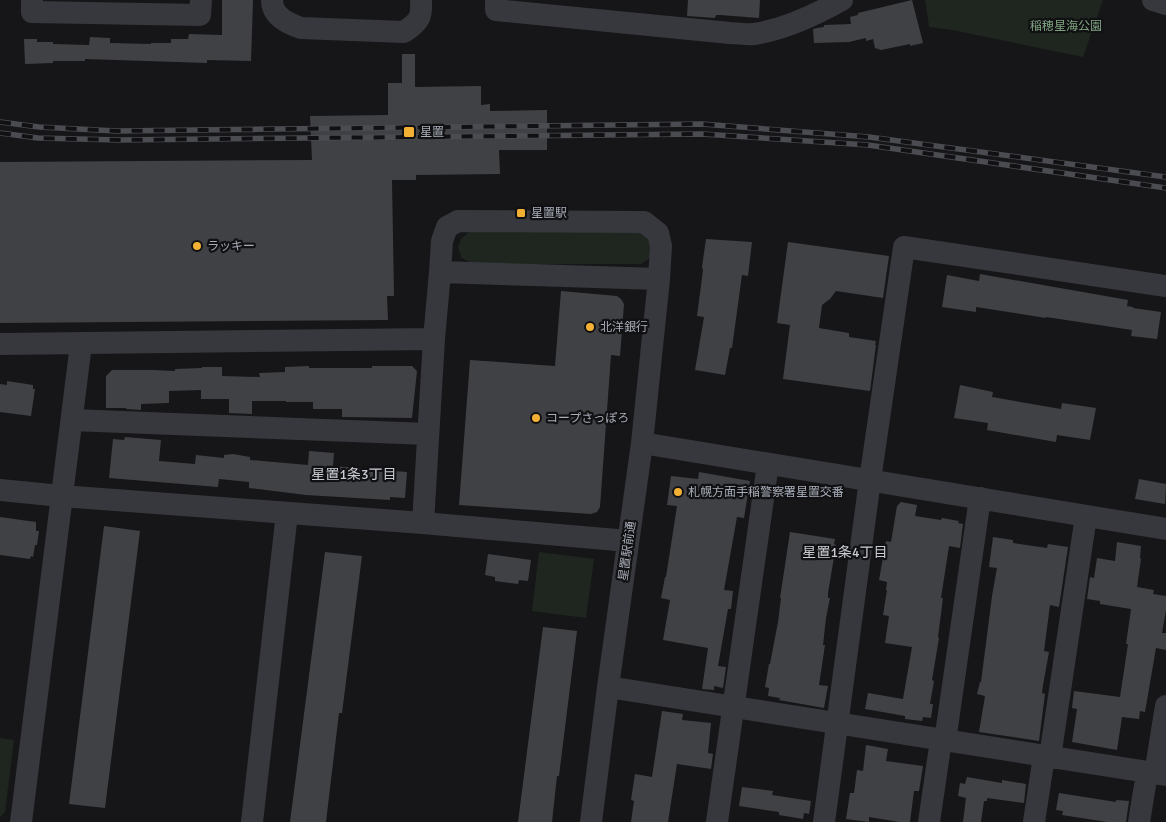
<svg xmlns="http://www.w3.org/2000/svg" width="1166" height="822" font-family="Signika,'Noto Sans JP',sans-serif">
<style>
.green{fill:#1e261f}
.building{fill:#404145}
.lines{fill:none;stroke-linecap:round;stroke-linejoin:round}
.minor{stroke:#37383d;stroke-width:22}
.rail-casing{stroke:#4a4c52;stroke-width:5.5}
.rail{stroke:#111113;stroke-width:4;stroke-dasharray:11;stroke-linecap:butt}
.poi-dot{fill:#f2b134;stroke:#111113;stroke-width:2}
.labels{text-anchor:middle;stroke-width:4.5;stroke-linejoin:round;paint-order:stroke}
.park-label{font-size:12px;fill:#7fa381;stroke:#111113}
.poi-label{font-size:12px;fill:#a8adb8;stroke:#111113;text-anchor:start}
.street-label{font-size:12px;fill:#a8adb8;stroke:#111113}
.neighbourhood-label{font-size:14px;fill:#c9ccd4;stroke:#111113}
</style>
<rect width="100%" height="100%" fill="#161618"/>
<path class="green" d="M925,0H1103L1083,57L952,30L929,27Z
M470,231H643L651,238L650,258L641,264H473L462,258L458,248L461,239Z
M539,552L594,559L586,618L532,611Z
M0,738L14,740L5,812L0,817Z"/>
<path class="building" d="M222,0H253L251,61L207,60V63L85,59V61H53V63L25,64L24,39H37V42H53V44L89,45L90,37L110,38V43L151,44V43H171V39H188L189,34L222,35Z
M688,0H760L759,18L720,15H716L715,18L687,16Z
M912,0L923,43L910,46V44L881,50L875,48L873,39L866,41V38L849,42L814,43L813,29L817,28L824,27V25L851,24L850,17L858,15V13Z
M402,54H415V87L481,86V105L490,104V111L547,110V150H499L500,174L416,175V180H392L394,296H387L388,320L0,323V162L312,160L310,116L388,115V83H402Z
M706,239L752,242L748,276L742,275L732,348H730L725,375L695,370L704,317L697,316L703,270L702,267Z
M788,242L889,256L883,298L836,291L830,299L822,305L819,328L849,333V337L876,341L875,345H876L870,391L783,379L790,325L777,323Z
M980,274L1128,300L1127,306L1133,307V308L1161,312L1157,339L1131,336L1132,330L1046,317V318L976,307V312L942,307L947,275L979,281Z
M561,291L617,296L621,299L624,304L620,356L611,355L600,507L597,512L591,514L459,505L470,360L555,366Z
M309,366V368H372V366H412L417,371L412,418L342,417V409H313V402H286V401H252V414L229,413V399H201V390L169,391V403L141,404V410L126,409V408H106V376L112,370H152L175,371V369L202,368V367H222V376L260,377L259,373L285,372V367Z
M7,381L33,385V389H35L31,416L0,412V384L7,385Z
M960,385L993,392L992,397L1055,408L1061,409L1062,403L1096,408L1090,440L1057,435L1056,442L987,430L988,423L954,418Z
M125,437L161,440L159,461L195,464L196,455L224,458V455L233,454L250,457V460L308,465L309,451L334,453L333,466L407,472L405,498L390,497V500L306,495L249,488V482L219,479L218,487L109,478L113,439L124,440Z
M699,472L750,481L744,518L737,517L724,590L733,591L731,609H728L718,666L726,667L723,688L714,686V690L702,689L708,648L663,640L670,600L661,598L665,577H666L677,506L667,505L671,476L698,479Z
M1139,479L1166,484L1165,504L1135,499Z
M901,502L917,505L915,516L941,520L942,518L959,521L958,523L963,524L960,548L949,546L941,598H943L938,637L939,638L932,680L934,681L930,704H933L931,718L923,717L922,721L905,719V716L865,709L868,693L903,699L912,647L885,643L889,616L883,615L887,590H886L887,582L879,580L886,541L891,542L897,506Z
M0,517L36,522V531H39L37,545H35L33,557L31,556L30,559L0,555Z
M104,526L140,531L105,808L69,804Z
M790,532L835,539L834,544L836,545L828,593V598H830L826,618L823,645H825L819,685L828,686L824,708L779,700L780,698L768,696L769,688L765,687L769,664H770L778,622L781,598H780Z
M993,537L1013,540V543L1047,548L1048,544L1068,547L1059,607L1050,605L1044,651L1049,652L1043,685L1042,693L1045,694L1039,741L979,732L985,696L977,694L980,682H981L992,596L997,568L989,567Z
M1117,542L1141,546L1140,558L1141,559L1137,587L1154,590L1153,594L1166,596V610L1162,633H1166V650L1156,648L1145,712L1140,711L1139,719L1122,717L1117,750L1072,742L1077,709L1072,708L1074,691L1120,697L1128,644H1126L1131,609L1100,604V601L1087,599L1090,577L1094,578L1097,558L1115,561Z
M325,552L362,556L342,713H339L326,822H290Z
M488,554L531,560L528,581L519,580L518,584L495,581V577L485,575Z
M543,627L577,631L559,776H557L552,822H518Z
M662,711L683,714L682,720L711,723L708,753L713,754L711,769L677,764L668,822H631L634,801L631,800L635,774L652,777Z
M866,745L888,749L886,761L923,766L919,791H914L910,822H899L869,817V822L846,819L850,793H854L857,770L863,771Z
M967,777L1002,783V780L1026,784L1024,803L987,798V801H984L981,822H963L966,798L958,796L960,783L965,784Z
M742,787L773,791L772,795L811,801L809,814L804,813L803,819L779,815V812L739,806Z
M1059,793L1116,802V800L1129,801L1126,822H1107L1062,815L1063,811L1056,810Z"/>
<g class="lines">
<path class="minor" d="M32,0V12L200,15L201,0
M272,0C272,16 287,23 301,28L404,32C419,21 422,19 421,0
M496,0V10L730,33C738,33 747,35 754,34C782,30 817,14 842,0
M1153,0L1166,4
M0,344L434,339
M72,420L428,434
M642,443L1166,529
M0,490L61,496L423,523L628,541
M423,523L434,339L440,272
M608,687L1166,775
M945,741L980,498
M1050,757L1086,516
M1155,774L1166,706
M21,822L81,344
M252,822L287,513
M591,822L608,687L642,443L659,279L661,246L658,233L644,222L458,221L447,227L442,241L440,272L659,279
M717,822L768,464
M824,822L870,480L904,247L1166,286
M929,822L941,740
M1034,822L1044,756
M1139,822L1147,773"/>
<g class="rail-casing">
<path id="rail" d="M0,122L39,127L117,131L702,124L869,137L1166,177
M0,133L38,138L119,140L702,134L868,145L1166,188"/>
</g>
<use href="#rail" class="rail"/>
</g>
<g class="poi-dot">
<rect x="403" y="126" width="12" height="12" rx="2.5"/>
<rect x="516" y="208" width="10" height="10" rx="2.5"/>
<circle cx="197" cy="246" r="5"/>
<circle cx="590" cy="327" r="5"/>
<circle cx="536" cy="418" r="5"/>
<circle cx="678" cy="492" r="5"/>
</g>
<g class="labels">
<g class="park-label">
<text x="1066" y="30">稲穂星海公園</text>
</g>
<g class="poi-label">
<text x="420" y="136">星置</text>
<text x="531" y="217">星置駅</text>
<text x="207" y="250">ラッキー</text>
<text x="600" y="331">北洋銀行</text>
<text x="546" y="422">コープさっぽろ</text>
<text x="688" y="496">札幌方面手稲警察署星置交番</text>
</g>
<g class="street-label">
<text transform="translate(627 551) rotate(-82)" y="4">星置駅前通</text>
</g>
<g class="neighbourhood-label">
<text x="354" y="479">星置1条3丁目</text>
<text x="845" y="557">星置1条4丁目</text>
</g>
</g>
</svg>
